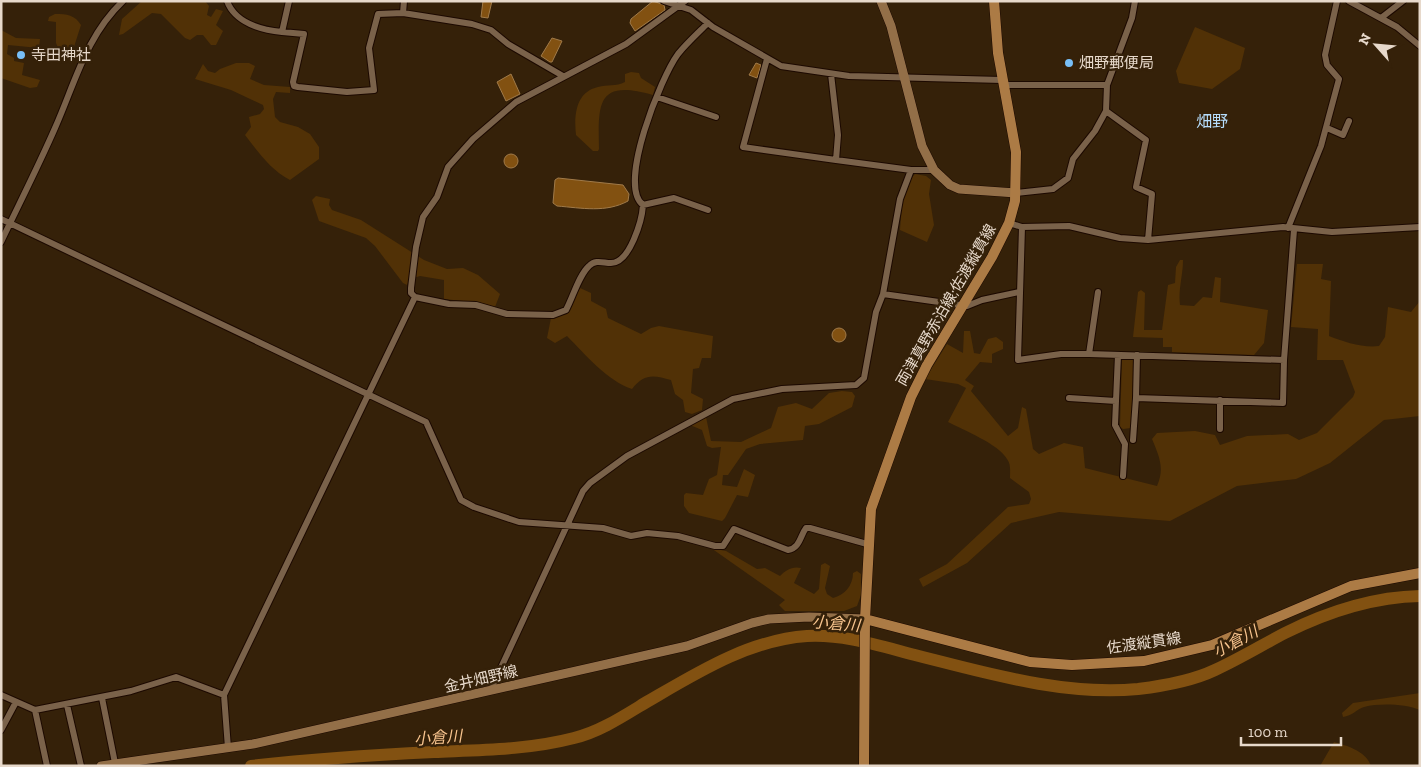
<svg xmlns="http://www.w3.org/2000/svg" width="1421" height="767" font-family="'Zilla Slab','Noto Sans JP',serif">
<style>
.green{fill:#513106}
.water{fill:#825111;stroke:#a07a49}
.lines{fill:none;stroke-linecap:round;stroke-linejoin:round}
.river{stroke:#825111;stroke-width:12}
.street-casing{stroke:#1c0900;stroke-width:8}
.secondary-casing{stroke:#1c0900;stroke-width:10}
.primary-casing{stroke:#1c0900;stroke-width:11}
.street{stroke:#7a624a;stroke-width:6}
.secondary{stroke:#936f48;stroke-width:9}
.primary{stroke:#ac7b45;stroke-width:10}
.poi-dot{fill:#78bff7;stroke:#352109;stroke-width:2}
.labels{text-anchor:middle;stroke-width:5;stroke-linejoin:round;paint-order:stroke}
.poi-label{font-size:15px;fill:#e7d9cb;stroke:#352109;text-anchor:start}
.street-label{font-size:15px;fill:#e7d9cb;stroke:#352109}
.neighbourhood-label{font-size:16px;fill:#b6ddfc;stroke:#352109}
.water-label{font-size:16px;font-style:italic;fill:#f8c48e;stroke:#352109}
</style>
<rect width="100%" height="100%" fill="#352109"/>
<path class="green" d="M142,1H205L209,6L207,15L211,17L216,9L223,11L216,25L223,31L216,45H211L203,35H197L190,40L185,38L161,14L152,13L123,34L119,35L122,19Z
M55,14C67,14 75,15 81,25L72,53L59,50L56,43V22L48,21L49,17Z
M1195,27L1245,48L1240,69L1212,89L1179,83L1176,71Z
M1,30L16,38L40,39L39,48L8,45L7,54L14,58V61L24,63L22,75L40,80L37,87L30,88L1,78Z
M236,63H249L255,66L250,79L264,85L290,87V93L276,92L273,99L275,117L280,122L298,127L310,134L319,147V159L290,180C270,169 259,153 245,135L251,127L249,117L260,114L264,109L263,105L231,90L195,79L203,64L208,71L215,73L220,69Z
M631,72L639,73L641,78L655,87L653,95C597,79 598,103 599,149L598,151H593L576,135C574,117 575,92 598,87C607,84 616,87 625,82V74Z
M915,174L926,176L931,180L929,194L934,225L927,242L900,230C902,212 901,188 915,174Z
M316,196L330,199L329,205L332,210L361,220L424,260L447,269L463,268L478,275L500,294L495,307L481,303L444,299V280L420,276L410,279L407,285L403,283L375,246L366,238L319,221L312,200Z
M1180,260H1183C1183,276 1178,289 1180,305L1194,306L1203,297L1212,298L1215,277L1221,278L1220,302L1268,310L1264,343L1254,355L1172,352V347H1163V338L1133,337L1138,292L1141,290L1145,293L1144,330H1162L1168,285L1175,283L1176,267Z
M1297,264H1323L1321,279L1331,281L1329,336C1344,342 1363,348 1379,346L1385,337L1388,307L1411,312L1420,301V416L1384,420L1330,463L1296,479L1237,486L1170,521L1059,512L1011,523L967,563L923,587L919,579L947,564L1008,507L1029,504L1031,499L1029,492L1010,478C1010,471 1011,464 1007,459C999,444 963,430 948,422L966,388L958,384L925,379L947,344L963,353L964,331H970L974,353L980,354L988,339L996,337L1003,342V349L992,354V363L980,362L965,380L974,386L971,391L1008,436L1018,428L1022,407L1026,409L1033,449L1039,454L1064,443L1083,447L1085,468L1157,486C1165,468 1159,456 1152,439L1157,433L1195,431L1215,435L1220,445L1247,436L1288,434L1299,440L1317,433L1353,397L1355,392L1343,360H1317L1318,329L1291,327Z
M580,288L591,293V301L606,309L608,318L641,334L651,328L659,326L713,336L711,358H702L699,368L693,369L691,393L703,399L702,410L692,414L685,412L683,400L675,394L671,380C654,375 644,373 632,389C606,380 586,355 567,336L555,343L547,338L551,318L567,314Z
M1133,358L1135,365L1131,428L1123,429L1120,427L1122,359Z
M842,391L852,392L855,396L852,407L819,424L805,426L803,440L760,444L746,449L728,475H723L722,485L737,487L744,469L755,475L748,497L737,495L725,518L722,521L689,513L684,506V495L686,493L703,495L709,479L717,475L721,447L712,448L707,446L702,430L690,425L706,417L711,441L741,442L771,428L778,407L796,403L812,409L829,393Z
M711,548L726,551L757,569L765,568L780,576C786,570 792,566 801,568L794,583L814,594L819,589L821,565L825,563L830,566L825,588L827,594L833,598C845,595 853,585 853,573L857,571L861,574V595L857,606L844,611H785L779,605L785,600Z
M1420,693V710C1405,704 1380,703 1364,707C1357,709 1352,716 1343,717L1342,713L1353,703Z
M1334,742C1348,746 1366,751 1371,766H1320Z"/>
<path class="water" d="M483,1H492L488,18L481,17Z
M653,1L664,5L665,10L635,31L630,23L631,19Z
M552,38L562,41L552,62H550L541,56Z
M756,63L761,65L757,78L749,75Z
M511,74L520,94L506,101L497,82Z
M504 161a7 7 0 1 1 14 0a7 7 0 1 1-14 0Z
M558,178L623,185L629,194L628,201C606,213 582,208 557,206L553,203L555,180Z
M832 335a7 7 0 1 1 14 0a7 7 0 1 1-14 0Z"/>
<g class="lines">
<path class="river" d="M251,766C312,759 373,755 434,752C480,750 528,750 574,738C599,732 622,717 645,703C695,674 748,640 807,636C844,634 880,646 915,655C987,673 1063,696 1138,689C1163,686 1192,681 1215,670C1239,659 1262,645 1285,633C1327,612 1373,597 1420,596"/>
<g class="street-casing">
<path id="street" d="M227,1C235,23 262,30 282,32
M289,1L282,32L304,34L293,82L294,86L298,87L347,92L374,90L369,48L378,14L403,13
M404,1L403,13L472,24L491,30L508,44L563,76
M664,1L691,10L713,27L781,66L849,76L1002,80
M685,1L626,44L516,102L473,139L448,167L437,197L423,217L416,247L411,288V293L415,297L449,304L476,305L507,314L553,315L566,310C573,297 579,275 589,266C596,259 603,263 611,263C630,263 642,220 643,205C617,185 661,77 678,54C687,43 698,33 708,23
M1349,1L1397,27L1420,46
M1381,18L1403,1
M767,59L743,147L836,160L838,135L831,74
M1003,85H1107
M657,97L716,117
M1106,111L1146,140L1136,187L1152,194L1148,240
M1327,128L1343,135L1349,121
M836,160L911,170
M1016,193L1053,189L1068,178L1073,159L1095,131L1106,111L1107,85L1132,18L1135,1
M643,205L674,198L708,210
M1,219L426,422L461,500L474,507L519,522L603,528L631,536L647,533L678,536L715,546H723L734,529L788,550C800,548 800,536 806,528H810L867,544
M1009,223L1022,227L1069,226L1120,238L1148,240L1283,227L1332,232L1420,227
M1022,227L1018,360L1061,354H1089L1284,360
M1288,228L1321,146L1339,79L1327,65L1325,55L1337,1
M1,242C19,204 38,167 55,128C75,83 86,36 123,1
M883,294L967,306L982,300L1019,292
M1089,354L1098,292
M1137,355L1136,398L1283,403L1284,360L1294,230
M1069,398L1116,401L1118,355
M1220,400V429
M1116,401L1115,425L1125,444L1123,476
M1133,440L1136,398
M493,690L492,687L583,491L590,483L627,456L733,399L782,389L856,385L864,378L876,312L883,294L900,199L911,170H934
M1,695L35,710L131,691L176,677L224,695
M102,698L115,763
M67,705L81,766
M35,710L47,766
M1,730L16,702
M228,748L224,695L415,297"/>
</g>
<g class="secondary-casing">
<path id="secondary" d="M881,1L891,26L922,146L934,170L950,185L959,189L1016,193
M101,766L253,744L687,646L752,623L769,619L809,617L865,619"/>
</g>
<g class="primary-casing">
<path id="primary" d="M865,619L1030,662L1072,665L1144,661L1212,645L1351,586L1420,573
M864,766L865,619L871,509L911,397L927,365L992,257L1009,223L1015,201L1016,152L998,53L994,1"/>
</g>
<use href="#street" class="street"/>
<use href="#secondary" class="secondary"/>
<use href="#primary" class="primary"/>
</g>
<g class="poi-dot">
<circle cx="21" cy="55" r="5"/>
<circle cx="1069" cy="63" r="5"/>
</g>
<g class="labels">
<g class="poi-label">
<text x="31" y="60">寺田神社</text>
<text x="1079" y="68">畑野郵便局</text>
</g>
<g class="street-label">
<text transform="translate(946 305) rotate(-60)" y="5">両津真野赤泊線;佐渡縦貫線</text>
<text transform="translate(1144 643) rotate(-8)" y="5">佐渡縦貫線</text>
<text transform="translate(481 679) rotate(-13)" y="5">金井畑野線</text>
</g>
<g class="neighbourhood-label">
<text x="1212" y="127">畑野</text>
</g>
<g class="water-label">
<text transform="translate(836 623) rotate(5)" y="6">小倉川</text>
<text transform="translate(1235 641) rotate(-28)" y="6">小倉川</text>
<text transform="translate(438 737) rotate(-4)" y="6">小倉川</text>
</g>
</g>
<rect width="1421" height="767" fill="none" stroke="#e7d9cb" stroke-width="5"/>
<g transform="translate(1376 45) rotate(297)" stroke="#352109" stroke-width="4" paint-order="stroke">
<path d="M0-4L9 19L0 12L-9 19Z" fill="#e7d9cb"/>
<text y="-8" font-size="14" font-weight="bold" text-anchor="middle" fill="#e7d9cb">N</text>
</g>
<path d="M1241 737v8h100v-8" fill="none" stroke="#e7d9cb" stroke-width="2.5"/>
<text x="1248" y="737" font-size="15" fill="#e7d9cb" stroke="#352109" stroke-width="4" paint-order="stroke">100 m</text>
</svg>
